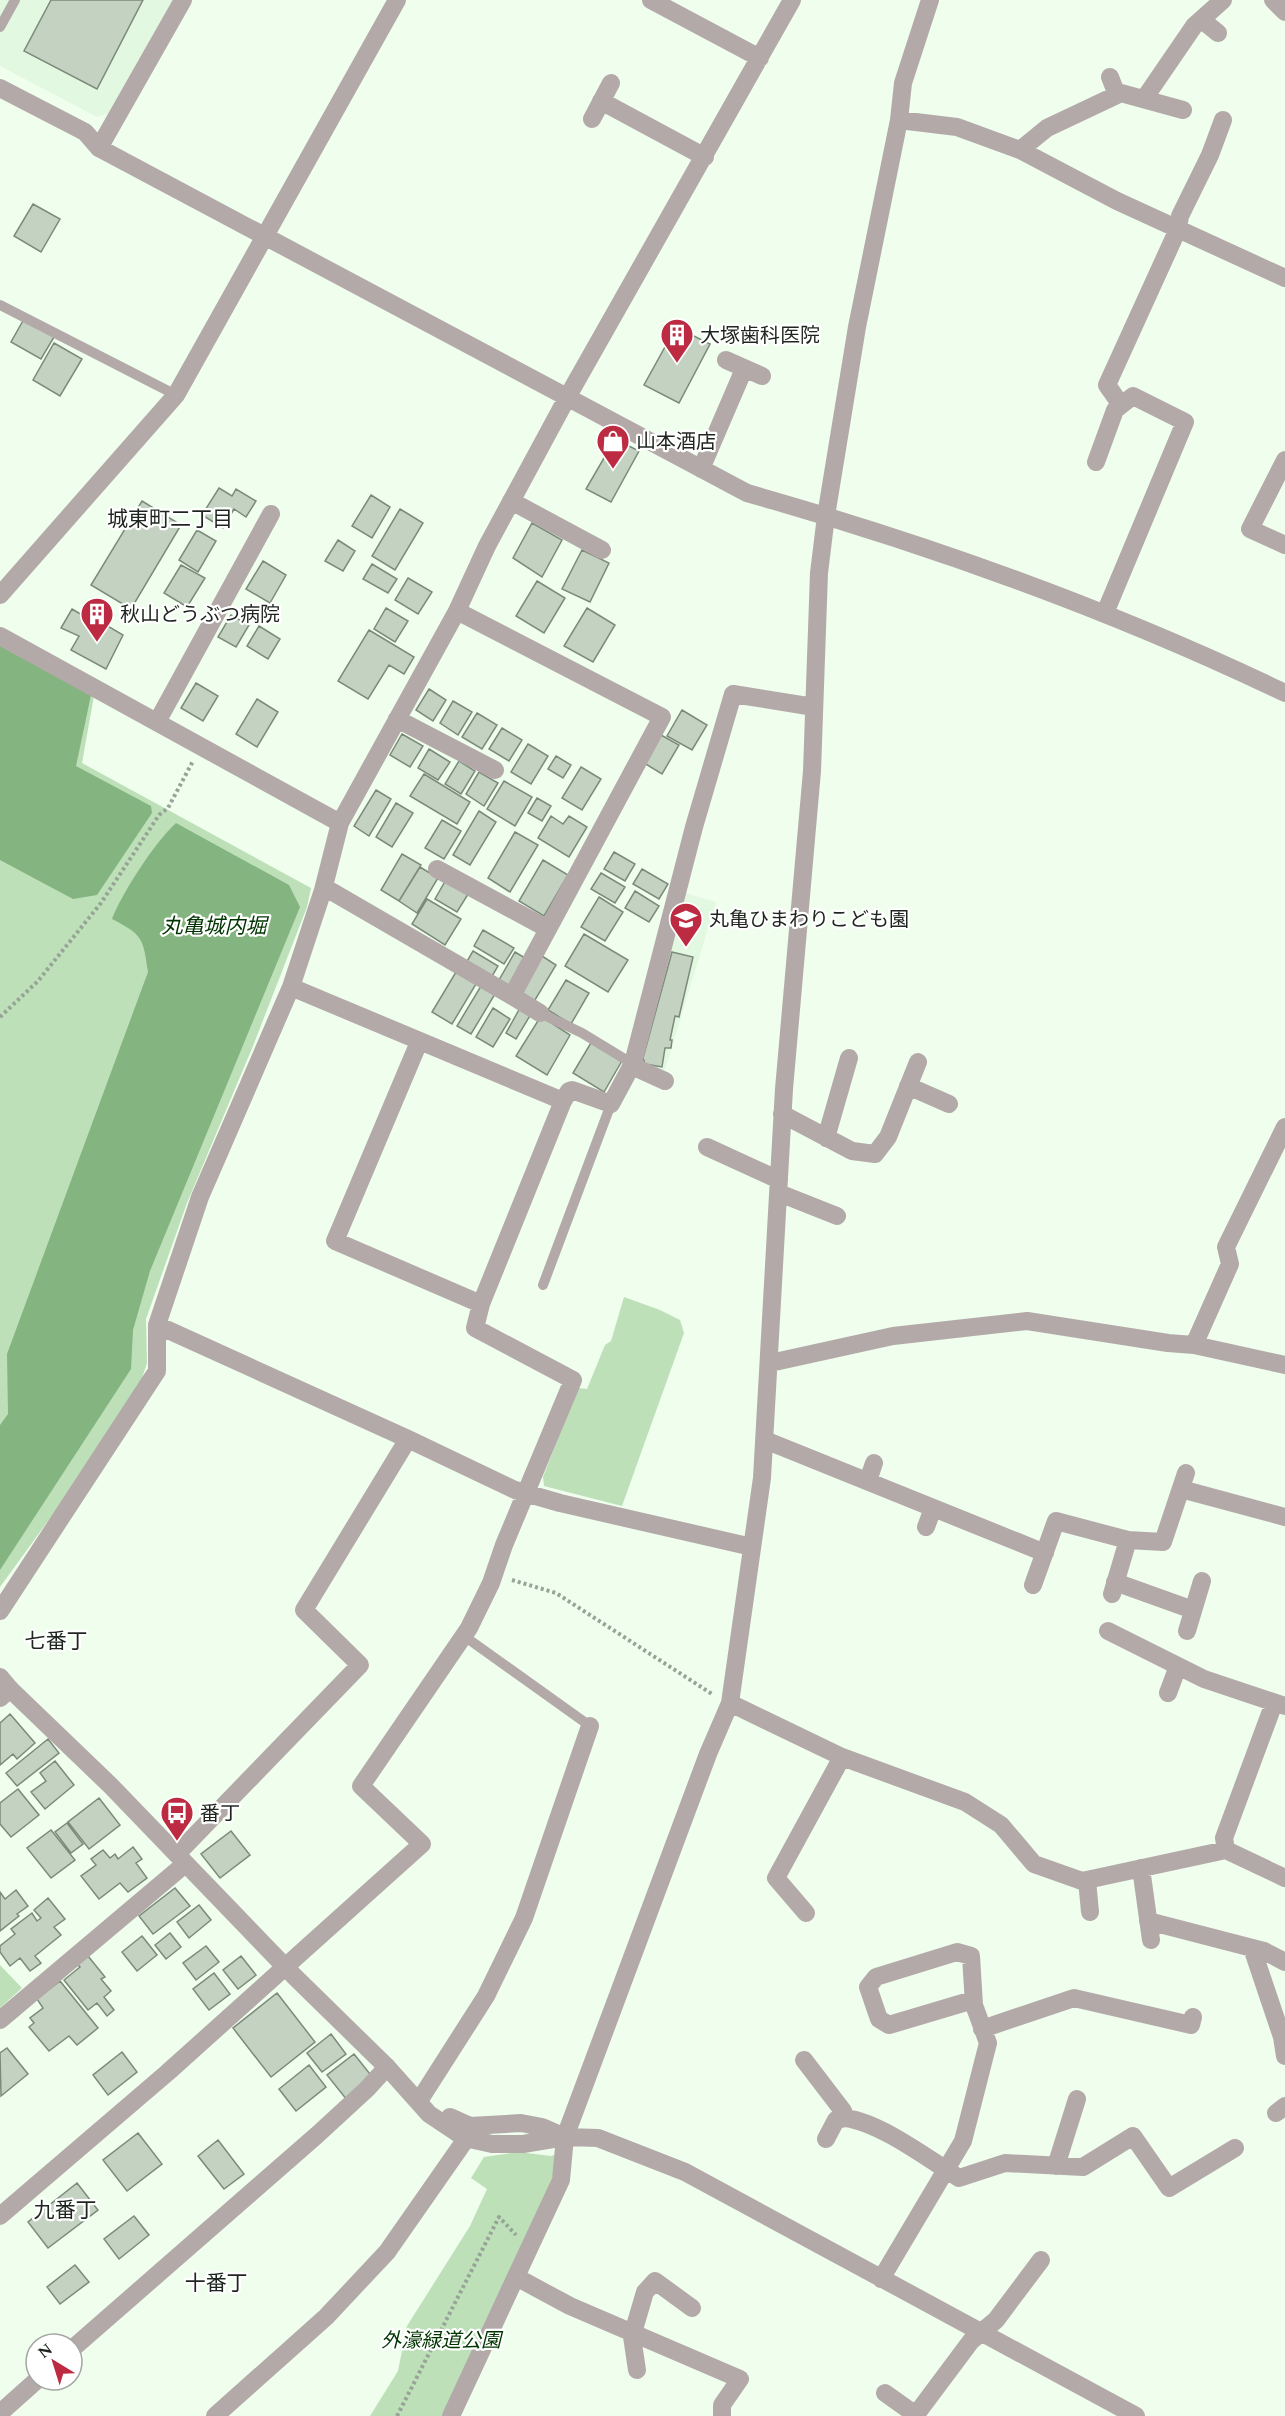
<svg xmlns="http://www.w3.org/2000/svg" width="1285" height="2416" font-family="Spectral,'Noto Sans JP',serif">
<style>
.built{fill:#e3f8e0}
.green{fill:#bde0b9}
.water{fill:#84b47f}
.building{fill:#c3d2c1;stroke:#7c8a7a;stroke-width:1.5}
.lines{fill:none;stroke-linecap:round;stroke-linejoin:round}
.path{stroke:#97a396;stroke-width:4;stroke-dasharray:3 3;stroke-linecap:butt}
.service{stroke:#b4a9a9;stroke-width:10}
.minor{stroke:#b4a9a9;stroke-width:18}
.tertiary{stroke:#b4a9a9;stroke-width:18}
.labels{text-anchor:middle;stroke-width:4.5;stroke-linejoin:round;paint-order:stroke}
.poi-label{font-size:20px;fill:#1e241e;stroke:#fff;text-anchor:start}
.park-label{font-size:20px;font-style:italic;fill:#003400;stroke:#fff}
.neighbourhood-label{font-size:21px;fill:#1e241e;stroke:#fff}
.water-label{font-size:21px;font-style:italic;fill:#003400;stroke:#fff}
</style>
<rect width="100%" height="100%" fill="#effeed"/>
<path class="built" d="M0,0H173L110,113L97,117L0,66Z
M685,893L716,902L664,1073L645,1064L643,1058Z"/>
<path class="green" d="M0,645L94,696L82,763L311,888L307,907L253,1046L187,1203L146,1319L147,1363L141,1381L64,1499L0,1587Z
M624,1297L660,1310L680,1320L684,1333L622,1506L544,1486L543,1477L578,1388L587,1389L605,1345L611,1341Z
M0,1965L22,1988L0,2008Z
M564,2151L447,2416H370L398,2371L407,2326L470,2226L487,2189L471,2178L484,2157L519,2152L551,2156Z"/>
<path class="water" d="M0,646L91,695L76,766L151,806L152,813L97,895L73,899L0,860Z
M176,823L289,885L300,907L150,1271L133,1330L131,1369L0,1570V1425L8,1414L7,1354L148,972C143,938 143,935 112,919C122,893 155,842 176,823Z"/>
<path class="building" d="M51,0H143L97,89L24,51Z
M33,204L60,219L41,252L14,236Z
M24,319L54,337L41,359L11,342Z
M676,327L710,344L679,403L644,385Z
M54,343L82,359L60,396L33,380Z
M615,439L639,451L611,502L586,489Z
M219,488L232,496L236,489L256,501L246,517L234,509L223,528L202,515Z
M371,495L390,507L372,538L352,526Z
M142,501L181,525L131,609L91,585Z
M400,509L423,523L395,570L372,556Z
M532,523L562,540L542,577L513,558Z
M197,530L216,541L198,572L179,560Z
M338,540L355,551L343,571L325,561Z
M582,550L609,563L590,602L562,589Z
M263,561L286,575L270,603L246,589Z
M372,564L397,579L388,593L363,579Z
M181,565L205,578L187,607L164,593Z
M408,578L432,592L418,614L395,600Z
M537,581L565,598L544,633L516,616Z
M386,608L408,621L395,642L374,629Z
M587,608L615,625L593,662L564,646Z
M72,609L99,625L101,622L123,635L106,669L71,650L79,636L61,628Z
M231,615L249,625L236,647L218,637Z
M259,626L280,639L268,659L247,646Z
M369,630L414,657L404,674L389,665L368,699L338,681Z
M196,683L218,696L203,721L181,708Z
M429,689L446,700L433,721L416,710Z
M257,699L278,712L257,747L236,734Z
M453,701L472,712L458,735L440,723Z
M682,710L707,725L692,750L667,736Z
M477,713L497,725L482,749L462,737Z
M502,728L522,740L509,761L489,749Z
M402,734L423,746L410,767L390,755Z
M661,735L679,745L662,774L644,763Z
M528,744L548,756L531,784L511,772Z
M429,749L450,762L438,780L418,768Z
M556,756L571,765L563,778L548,769Z
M459,761L475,771L461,794L445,784Z
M581,767L601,779L582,810L562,798Z
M479,772L498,783L484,806L466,794Z
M424,774L470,802L457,824L410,796Z
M504,781L532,797L515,826L487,809Z
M376,790L391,799L369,836L354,826Z
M537,798L551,806L542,821L528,813Z
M396,803L413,813L392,847L376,837Z
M479,811L496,822L470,865L453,855Z
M551,816L563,824L569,816L587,827L569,857L538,838Z
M442,820L461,831L444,859L425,848Z
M515,832L538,845L510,892L488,878Z
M614,852L635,864L625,881L604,869Z
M402,854L421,865L399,901L381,890Z
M543,860L568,875L544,916L519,901Z
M420,867L438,878L417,913L399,901Z
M642,869L668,884L659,899L633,884Z
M601,873L625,887L615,903L591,889Z
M447,878L470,891L457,912L435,899Z
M635,891L659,906L649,922L625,908Z
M599,897L623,912L605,941L581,927Z
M427,899L461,919L445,945L412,924Z
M483,930L514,948L504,964L474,946Z
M584,934L628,960L608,992L565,966Z
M473,951L498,966L491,978L466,963Z
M515,952L530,961L514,989L499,980Z
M672,952L693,957L679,1017L675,1016L670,1040H672L671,1048H665L662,1067L645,1064L643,1058Z
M542,956L556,965L532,1005L518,996Z
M456,972L476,984L452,1024L432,1012Z
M566,980L589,993L571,1024L548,1010Z
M481,986L495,994L471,1034L457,1026Z
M493,1008L510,1019L493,1047L476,1037Z
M520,1008L531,1014L516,1039L506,1033Z
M541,1016L570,1035L547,1075L516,1056Z
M592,1041L623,1059L604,1092L573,1073Z
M10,1714L35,1743L17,1759L13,1754L0,1765V1723Z
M48,1739L59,1753L17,1786L6,1773Z
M55,1761L74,1785L45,1809L31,1792L46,1781L40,1773Z
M18,1789L39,1815L11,1837L0,1824V1803Z
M99,1798L120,1825L89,1849L68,1822Z
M67,1823L83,1844L71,1853L55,1832Z
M51,1830L75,1860L51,1878L27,1848Z
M231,1831L250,1855L220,1878L201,1854Z
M133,1847L142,1859L136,1863L147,1878L128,1892L120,1883L99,1899L81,1876L96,1865L91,1859L103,1850L110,1858L115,1854L118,1859Z
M175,1888L190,1906L153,1934L139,1916Z
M16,1890L28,1906L17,1914L19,1916L0,1931V1892L5,1899Z
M48,1898L65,1919L54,1927L61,1935L35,1956L41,1963L30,1971L20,1958L10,1966L0,1952V1946L15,1934L11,1929L32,1913L37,1921L41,1918L34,1910Z
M199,1905L211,1920L189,1938L177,1922Z
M170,1933L181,1947L166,1959L155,1945Z
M142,1936L157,1955L137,1971L122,1952Z
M206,1946L219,1962L196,1980L183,1963Z
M88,1956L105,1977L101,1979L111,1991L104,1997L114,2010L107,2016L97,2003L88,2010L64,1980L80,1967L77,1964Z
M241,1956L256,1975L238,1989L223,1970Z
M214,1973L230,1994L209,2010L193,1989Z
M60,1981L98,2028L77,2045L69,2036L49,2051L29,2027L34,2023L30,2018L43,2008L37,1999Z
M277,1993L315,2042L271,2077L233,2028Z
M331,2034L346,2054L322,2072L307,2053Z
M7,2048L28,2074L1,2096L0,2053Z
M122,2052L137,2072L108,2095L93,2075Z
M354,2054L374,2079L347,2100L327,2075Z
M309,2065L326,2087L296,2111L279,2089Z
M138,2133L162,2164L127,2191L103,2160Z
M218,2140L244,2174L224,2189L198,2156Z
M77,2183L98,2210L48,2248L28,2222Z
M134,2216L149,2235L119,2259L104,2239Z
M75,2265L89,2282L60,2304L47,2287Z"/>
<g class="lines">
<path class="path" d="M0,1017L38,981L101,903L159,815L168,808L193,761
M512,1580L556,1593L712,1694
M397,2416L499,2217L516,2235"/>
<path class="service" d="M0,27L15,0
M0,305L176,395
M540,1013L582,1033L633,1064
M543,1285L611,1104
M464,1636L590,1726"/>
<path class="minor" d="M183,0L99,148L747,493C931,545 1112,610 1285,693
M651,0L760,58
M1273,0L1285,12
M1202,20L1218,33
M1110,77L1117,95
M1144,99L1194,26L1223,0
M601,101L705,157
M592,119L611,83
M899,120L957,127L1020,150L1117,201L1285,278
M1020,150L1047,128L1121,93L1183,110
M726,360L762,376
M1121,405L1107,385L1178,229L1180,216L1210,155L1223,120
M1285,460L1250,529L1285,545
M1096,462L1115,410L1133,396L1185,422L1105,613
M701,469L744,369
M511,501L602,550
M0,595L176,395L397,0
M0,636L340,823
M397,719L495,770
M157,722L271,514
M437,869L548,929
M324,887L512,996L662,717L457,611
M291,987L563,1101L481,1304
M512,996L540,1013
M632,1066L665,1081
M908,1086L949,1104
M563,1101L569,1091L572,1090L611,1104L633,1063L694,827L733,694L814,707
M782,1114L852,1151L875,1154L888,1137L918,1062
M826,1138L849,1058
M707,1147L779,1180
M779,1193L837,1216
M157,1325L408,1439L515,1490L560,1503L752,1547
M1194,1345L1230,1264L1226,1247L1285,1127
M770,1363L893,1336L1027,1321L1168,1343L1194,1345L1285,1365
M765,1440L1045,1553
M868,1481L874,1463
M1181,1489L1285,1517
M926,1527L933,1508
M1128,1540L1163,1542L1186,1473
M1115,1582L1193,1610
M1033,1585L1056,1521L1128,1540L1112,1594
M0,1611L157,1371V1325L200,1197L291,987L323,890L340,823L457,611L487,546L568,396L792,0
M1108,1631L1204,1679L1285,1706
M1187,1631L1202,1581
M0,1677L10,1689
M1168,1693L1178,1666
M730,1703L842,1757L965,1802L1001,1825L1034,1864L1082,1881L1226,1850L1285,1878
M1226,1850L1224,1838L1274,1703
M177,1854L360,1665L304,1610L408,1439
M1141,1868L1151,1940
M1087,1880L1090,1912
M806,1913L776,1878L842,1757
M1148,1921L1264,1951L1285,1962
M1252,1948L1282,2037L1285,2056
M0,2020L185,1864
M982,2029L1074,1998L1191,2025L1193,2017
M804,2060L843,2111L846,2118C881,2123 928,2159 959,2178L1005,2163L1083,2167L1133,2136L1169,2188L1235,2148
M419,2101L486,1996L524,1918L590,1726
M1276,2113L1285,2106
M565,2137L598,2138L685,2172L1136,2416
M826,2139L836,2120L846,2118
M1056,2166L1077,2099
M0,2216L167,2073L422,1844L361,1786L469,1628L491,1583L504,1545L573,1380L475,1328L481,1304L335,1241L419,1042
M516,2277L570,2306L740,2379L722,2405V2416
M881,2279L963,2141L988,2043L974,2005L971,1956L957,1952L876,1977L868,1987L879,2019L889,2025L973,2000
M72,2349L317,2135L367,2089L387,2067
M637,2370L631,2330L635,2326L645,2292L655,2281L692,2308
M885,2393L916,2415
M0,2413L37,2380
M215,2416L326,2317L387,2252L475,2126
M451,2416L561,2180L565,2137L708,1754L730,1703L762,1478L784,1089L812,771L819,573L826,516L857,327L899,120L903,83L930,0
M915,2416L971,2341L996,2320L1041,2260"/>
<path class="tertiary" d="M0,88L85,132L99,148
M0,1698L10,1689L111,1786L295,1977L387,2067L429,2114L465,2138L492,2144H523L565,2137
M450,2117L470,2126L521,2123L542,2127L565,2137"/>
</g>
<defs>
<g id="building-pin" transform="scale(1.725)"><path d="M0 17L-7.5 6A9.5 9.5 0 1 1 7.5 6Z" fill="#bc2b41" stroke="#fff"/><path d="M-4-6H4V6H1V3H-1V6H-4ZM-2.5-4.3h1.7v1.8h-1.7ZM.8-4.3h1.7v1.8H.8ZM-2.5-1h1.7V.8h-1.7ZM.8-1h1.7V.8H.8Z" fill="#fff"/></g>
<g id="shop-pin" transform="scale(1.725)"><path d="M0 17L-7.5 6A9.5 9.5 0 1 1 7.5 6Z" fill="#bc2b41" stroke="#fff"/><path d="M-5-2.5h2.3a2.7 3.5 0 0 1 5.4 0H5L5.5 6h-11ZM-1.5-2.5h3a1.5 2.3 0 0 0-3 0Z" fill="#fff"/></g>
<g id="school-pin" transform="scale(1.725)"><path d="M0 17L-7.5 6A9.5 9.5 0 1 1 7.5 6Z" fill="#bc2b41" stroke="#fff"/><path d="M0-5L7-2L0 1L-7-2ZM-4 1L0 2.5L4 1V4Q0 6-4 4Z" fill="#fff"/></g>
<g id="bus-pin" transform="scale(1.725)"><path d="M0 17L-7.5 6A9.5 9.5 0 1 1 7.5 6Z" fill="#bc2b41" stroke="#fff"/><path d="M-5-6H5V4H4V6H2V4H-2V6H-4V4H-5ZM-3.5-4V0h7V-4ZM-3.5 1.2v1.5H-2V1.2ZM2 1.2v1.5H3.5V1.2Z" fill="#fff"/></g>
</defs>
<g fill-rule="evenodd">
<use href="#building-pin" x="677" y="335"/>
<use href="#shop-pin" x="613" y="441"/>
<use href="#building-pin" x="97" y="614"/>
<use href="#school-pin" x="686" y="919"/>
<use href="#bus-pin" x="177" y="1813"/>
</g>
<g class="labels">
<g class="poi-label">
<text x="700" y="342">大塚歯科医院</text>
<text x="636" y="448">山本酒店</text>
<text x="120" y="621">秋山どうぶつ病院</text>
<text x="709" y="926">丸亀ひまわりこども園</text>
<text x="200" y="1820">番丁</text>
</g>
<g class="park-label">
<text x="441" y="2347">外濠緑道公園</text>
</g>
<g class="neighbourhood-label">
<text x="170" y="526">城東町二丁目</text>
<text x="56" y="1648">七番丁</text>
<text x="65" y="2217">九番丁</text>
<text x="216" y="2290">十番丁</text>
</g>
<g class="water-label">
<text x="214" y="933">丸亀城内堀</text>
</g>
</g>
<g transform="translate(54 2362) rotate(322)"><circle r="28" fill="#ffffff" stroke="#a5a7a5" stroke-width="1.5"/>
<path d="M0-4.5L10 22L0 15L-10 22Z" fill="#bc2b41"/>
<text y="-9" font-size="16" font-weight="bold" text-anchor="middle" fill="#1e241e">N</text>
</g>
</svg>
